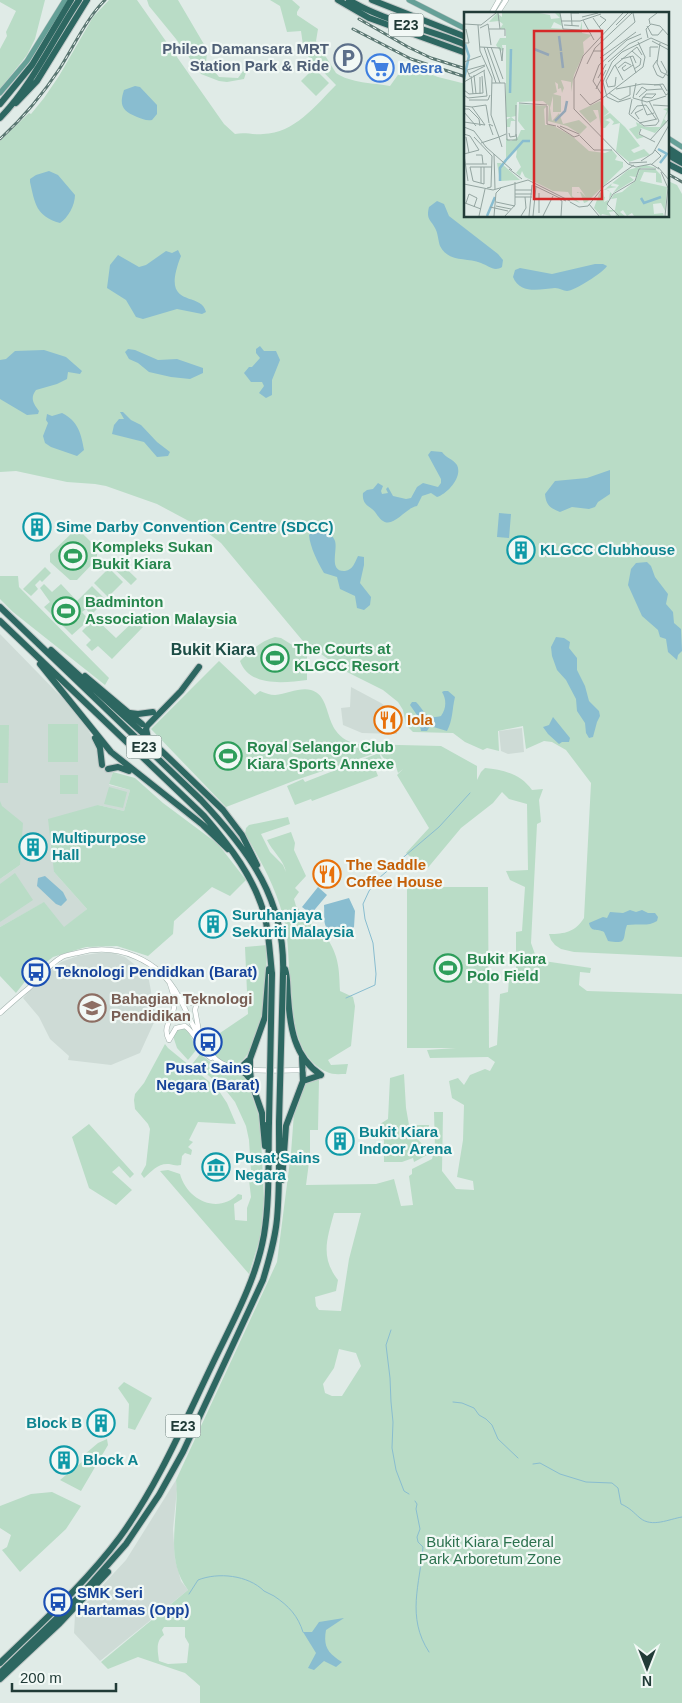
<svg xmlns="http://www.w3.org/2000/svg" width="682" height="1703" font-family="Arial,sans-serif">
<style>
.built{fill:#cedbd6}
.green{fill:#b9dcc6;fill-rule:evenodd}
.water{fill:#89bdd0}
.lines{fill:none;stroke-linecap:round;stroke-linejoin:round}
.stream{stroke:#89bdd0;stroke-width:1}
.minor-casing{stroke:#a3b3af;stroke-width:5.5}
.major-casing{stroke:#c1c8c7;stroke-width:6}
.highway-casing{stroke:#c1c8c7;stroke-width:8}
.minor{stroke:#fff;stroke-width:4.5}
.major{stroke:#65a097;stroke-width:5}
.highway{stroke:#2d6761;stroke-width:6}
.rail-casing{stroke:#5b7772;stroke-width:3}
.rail{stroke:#f1f8f5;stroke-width:1;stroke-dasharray:4;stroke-linecap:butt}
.highway-bridge-casing{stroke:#c1c8c7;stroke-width:8;stroke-linecap:butt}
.highway-bridge{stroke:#2d6761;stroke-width:6}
.labels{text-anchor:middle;stroke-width:4.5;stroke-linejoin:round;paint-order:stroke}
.shield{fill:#f1f8f5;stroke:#5f7470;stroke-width:1}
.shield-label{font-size:14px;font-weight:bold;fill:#213b37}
.service-label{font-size:15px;font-weight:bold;fill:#4e5e75;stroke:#f1f8f5;text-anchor:end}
.shop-label{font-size:15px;font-weight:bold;fill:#366cbe;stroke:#f1f8f5;text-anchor:start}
.culture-label{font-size:15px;font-weight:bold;fill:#0d838f;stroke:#f1f8f5;text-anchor:start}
.leisure-label{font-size:15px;font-weight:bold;fill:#27864d;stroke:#f1f8f5;text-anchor:start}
.food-label{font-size:15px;font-weight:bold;fill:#c56008;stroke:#f1f8f5;text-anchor:start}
.transit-label{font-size:15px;font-weight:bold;fill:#164399;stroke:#f1f8f5;text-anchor:start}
.education-label{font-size:15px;font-weight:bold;fill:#785e54;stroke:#f1f8f5;text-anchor:start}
.park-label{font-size:15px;fill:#2c714e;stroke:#f1f8f5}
.neighbourhood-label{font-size:16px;font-weight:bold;fill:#1d4d46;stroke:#f1f8f5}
.inset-river{fill:none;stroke:#89bdd0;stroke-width:2.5}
.inset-road{fill:none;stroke:#94a5a1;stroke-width:1}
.view{fill:#d62828;fill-opacity:0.15;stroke:#d62828;stroke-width:2.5}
.inset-edge{fill:none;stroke:#213b37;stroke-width:2.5}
</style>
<rect width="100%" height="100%" fill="#e0ebe7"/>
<path class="built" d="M0,634L79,715L91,735L99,756V768L113,772L109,785L130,790L124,811L98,805L54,872L87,909L64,928L43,903L0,927V879L20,865L0,840Z
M351,687L381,703L393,712L397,734L362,733L343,725L341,708L350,707Z
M522,728L524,752L508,754L501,751L499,731Z
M99,953H113L125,957L148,975L156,1018L140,1053L111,1065L68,1060L69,1056L50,1039L39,1017L23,998L44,976L61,962L78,956Z
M176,1480L177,1489L173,1529L175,1559L181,1581L188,1590L100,1661L74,1633L75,1615L126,1560Z"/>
<path class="green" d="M0,0H45L35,39L27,55L0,89V49L7,36L6,32L16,11L0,2Z
M109,0H137L224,124L235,134C245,132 253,135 263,134C295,133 315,106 336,85L304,52L301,31L287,32L280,6L270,0H292L300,7L297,12V15L318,29L316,41L336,73C350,83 374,83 390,86L405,65L438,77L466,84V216H668V181L677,185L682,194V957L574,952L561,949L555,945L551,940L549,934C565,934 575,932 584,918L591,783L566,750L552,742L544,741L526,749L523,726L498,731L499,751L487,748L483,750L465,742L453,733L413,732L406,725L403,710L398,702L383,690L343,670L302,640L221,543L200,527L157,504L106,486L95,484L67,482L16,471L0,472V141L29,113L31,114L44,98L59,76L93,17Z
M147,0H178L205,46L207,52L206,63L215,65V72L219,77L238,78L249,63L244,79L227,82L219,81L201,74L176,39L149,6Z
M314,68L329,83L316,96L301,81Z
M72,533H82L97,548V559L77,580H70L50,562V554Z
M113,556L137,579L131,585L107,562Z
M45,567L51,573L42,582L40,580L35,585L38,589L31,596L23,589Z
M109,568L123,582L108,597L94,583Z
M0,576H18L19,587L109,678L105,685L13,612L0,599Z
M44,584L52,592L61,584L77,601L92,586L106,600L91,615L86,609L82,612L89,620L72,635L44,607L50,602L40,588Z
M95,618L116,638L135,620L143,627L112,659L98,646L92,651L86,645L91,640L82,631Z
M275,637L281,638L307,654V680C284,683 249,687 240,661C250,651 261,641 275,637Z
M219,661L255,695L260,691C265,693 270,695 275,695C287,694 300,687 311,690C335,697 320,735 357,744L441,746L477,766V780L481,772L485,768C504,770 521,774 532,790L543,789L539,800L541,822L537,824L531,943L537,960L591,968L590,973L580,972L579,985L587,991L682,994V1703H200V1686L185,1673L138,1657L108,1669L101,1662L188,1590C163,1557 180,1517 176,1480L277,1262L291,1153L294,1113L305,1081L319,1079L318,1130H310V1155L306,1185L376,1184L394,1179L401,1206L413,1205L409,1176L412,1174V1169L432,1159L435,1148L434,1112H443L442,1171L456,1189L474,1190L473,1181L457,1177L463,1140L464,1105L452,1098L449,1081L458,1078L464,1085L470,1075L485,1069L490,1071L495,1062L488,1057L430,1058L427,1050L456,1048H407V887H488L489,1048L497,1045L500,994L508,992L509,978H516V932L522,931L525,887L510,880L506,871L528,870L527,804L509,799L502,792L493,803L461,828L426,870L406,853L429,828L397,775L403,769L398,773L395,763L389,765L379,752L296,780L226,807L151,729ZM334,1213H361L349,1259L341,1311L319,1310L316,1306L315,1297L336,1291L338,1280C320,1257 327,1239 334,1213ZM339,1349L356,1353L361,1366L342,1396H332L325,1393L323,1384L334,1368ZM164,1627H185V1637L189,1644L187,1663L168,1664L159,1661C158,1652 155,1641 164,1635L162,1630Z
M48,724H78V762H48Z
M0,725H9L8,783H0Z
M379,753L385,767L376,771L378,776L312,801L311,799L295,805L287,786L303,779L305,782Z
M113,772L135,778L163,803L218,844L246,880L230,896L212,887L174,921L173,934L148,956L117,946L86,947L53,957L30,975L16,993L0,976V927L44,902L64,927L87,909L54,872L48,819L98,805L124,811L130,790L109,784Z
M60,775H78V794H60Z
M109,787L127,792L123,808L104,804Z
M0,801L2,806L23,823L20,865L0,879Z
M288,817L290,824L261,834L270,852L283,865L286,872C284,860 272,851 267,840L291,832L295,843L294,850L306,876L295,888L299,892L294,899L296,906L320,934L326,936C339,957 339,967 340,991L353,997L355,1006L351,1046L328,1060L331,1065L348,1064L346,1074C340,1074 332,1075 327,1072C280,1052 294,966 285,924C278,892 262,862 245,834L246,828L249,825Z
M15,873L33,900L0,922V884Z
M267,945C266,960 267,976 266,992C263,1020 246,1100 209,1047L220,1033L248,1014L245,947Z
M182,1028L188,1031L197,1049L188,1060L177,1048L173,1036L178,1029Z
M165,1044L168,1048L217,1088L227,1103L236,1124L198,1122L189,1140L193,1142L188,1147L192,1150L191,1155L185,1153L182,1156L181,1165C176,1166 174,1165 169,1164C158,1163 152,1171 144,1178L141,1174L146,1165L150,1129L148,1124L135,1109L134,1100L135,1094L144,1083Z
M200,1054C206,1058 211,1063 217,1067C227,1072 239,1069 246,1079L260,1119L264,1198L261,1235L249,1274L160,1171L168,1170L180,1174C187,1200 218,1215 238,1194L242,1195V1199L234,1204L235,1220L247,1221V1208L251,1197L249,1180L251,1171L249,1140L246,1126L235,1102L224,1088L193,1063Z
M404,1074L406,1108L409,1125H429V1134L416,1135L417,1139L428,1149L429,1154L414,1162L413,1158L402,1162H384V1141L380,1124L388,1119L390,1078Z
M89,1124L134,1174L130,1178L119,1166L112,1172L132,1190L116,1205L89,1188L72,1137Z
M124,1382L152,1398L135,1430L128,1428L129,1404L118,1388Z
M107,1439L108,1445L81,1491L60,1480L83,1461L85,1454L98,1443Z
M52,1492L81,1506L66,1529L20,1572L2,1550L7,1547L11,1535L0,1528V1506L31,1494Z"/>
<path class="water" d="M135,86L140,87L157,105V114L152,120C146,121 143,119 137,117C122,111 119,105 124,90Z
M49,171L58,175L75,195C75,205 68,218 60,223C36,216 35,204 30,182V179L36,175Z
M437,201L444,204L449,216L498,254L503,260L502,267C494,272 489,266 481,263C466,257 449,263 440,246C438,240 438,233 435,228C430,219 426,219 429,207Z
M178,250L181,256C159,311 201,290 206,312L202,314L177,309L143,319L136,317L126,300L107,288L110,265L118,255L139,267L146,265L166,251L172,253Z
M595,264H603L607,266C604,272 574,291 567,291C563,291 560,288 555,288C541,289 520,295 513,277L515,270L520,268L552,274Z
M260,346L264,351H276L280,360L272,380V395L266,398L259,393L264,386L262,382H251L244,373L249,367H252L260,358L256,353V349Z
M128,349L135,350L158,360L177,359L203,368V373L190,379L171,377L149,372L138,363L129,359L125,352Z
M44,350L66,357L82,371L80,374L68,372L67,379L57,384L36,390C30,398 33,403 39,411L38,414L27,415L0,399V360L6,359L15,351Z
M120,412H123L131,420L141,425L157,442L170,452L168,456L157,457L144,442L112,434L114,425L119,419H124Z
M62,413C78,421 81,433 84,450L77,456L51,447L45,443L43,436L48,423L46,420L47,414L52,416Z
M431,451L442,452C446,458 453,459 457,465C463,477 447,494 437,497L431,493L422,496L417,506C405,508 394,528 383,521C379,519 376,512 372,509C366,505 362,502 363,493L367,490L373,489L378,483L383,486L381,491L382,494L388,493L386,489L388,487L393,496L406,499L411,498L417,487L423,483L438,487L441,483V479L428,455Z
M610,470V494L598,502L595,507L589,509L572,507L560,512C550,508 546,505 545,494L555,481L587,478Z
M499,513L511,514L509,538L497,537Z
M321,528C326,531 333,535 335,541C338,550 328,572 345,571C353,570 355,562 358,556L364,557V565L360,583L371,597L370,605L364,610L357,608L355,596L340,589L337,577L324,573C318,563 310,547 309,535L315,529Z
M647,562L651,566L655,577L668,594L666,604L673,612L674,623L681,629L682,651L678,655L677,660L668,652L666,639L660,637L658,630L642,616L628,585L631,569L636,563Z
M556,637L564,638L570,642L569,648L577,658V670L585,686L589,701L599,711L600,716L597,722L593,737L589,738L586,733L585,723L577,711L576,699L566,680L557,670L552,656L551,647Z
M444,691H448L455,697C452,709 453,720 447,731L430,726L427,731H421L419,718L410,705L412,702H416C425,711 425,720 441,716C446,709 447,700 442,692Z
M553,717L570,738L569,742H562L559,744L548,734L543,727L549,725Z
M45,876L63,892L67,900L61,906L56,904L37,886L38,878Z
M318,887L327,895L311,914L302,907Z
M349,898L355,911L354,927L347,932L336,936C321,928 325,920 324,905Z
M630,910L636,912L642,910L648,913H655L658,917L657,921C648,927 638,923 627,925C622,938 629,945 608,941L604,932C597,928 591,933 589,923L603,917L607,918L610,912L623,913Z
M344,1618L326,1630C323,1647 328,1653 342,1662L336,1667L324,1661L314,1670L308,1668L316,1653L303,1632H312L319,1622Z"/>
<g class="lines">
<path class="stream" d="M346,998L375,985L376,974L373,943L365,919L363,904L369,891L379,878L439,827L470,793
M391,1330L386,1345L390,1378L391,1402L393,1422L392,1448L396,1470L404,1491L409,1494
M453,1402L462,1403L474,1408L479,1415L486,1419L492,1425L498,1439L518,1458
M533,1464L540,1463L560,1474L586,1482L612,1483L618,1488L621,1504C630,1508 633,1512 640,1518C652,1528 669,1519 682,1517
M415,1501L417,1504L416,1509L420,1529L417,1537L418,1542L423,1547C420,1584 406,1617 429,1652
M189,1594L198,1580C218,1572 248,1575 264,1591C267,1593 271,1594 274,1596C289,1606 298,1616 303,1632"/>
<g class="minor-casing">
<path id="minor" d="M491,14L499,0
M497,14L506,0
M181,996L186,1000H193
M197,1002L195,1010L199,1032
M183,1004L191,1003
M0,1013C9,1005 19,996 29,988C39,978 49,964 62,957C66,955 72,954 77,953C117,942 159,959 179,997C190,1017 202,1052 221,1063C238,1073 283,1070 304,1070
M169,1040L176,1028L185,1026C197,1034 199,1050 211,1058
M169,1040C163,1029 169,1023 173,1012C176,1002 173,993 170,984"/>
</g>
<g class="major-casing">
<path id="major" d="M409,0L466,29
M0,93L27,61L65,0
M668,138L682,147"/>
</g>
<g class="highway-casing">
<path id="highway" d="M338,0L369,18L466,53
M349,0C385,22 427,28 466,45
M372,0L466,37
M16,103L37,81L87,0
M0,104L32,65L71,0
M0,118C33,84 53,39 79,0
M668,148L682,157
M668,155L682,163
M668,164L682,171
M0,607L201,800C250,852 286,900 283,975
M0,621L204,816C229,845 255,878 265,917C269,935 270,955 272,974
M51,650L146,736L223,810L242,835L257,865
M40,664L111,752L203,825L228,849
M85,676L142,724
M130,713L138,714L153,712
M95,738L100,748L102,765
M148,738L146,729L147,726L181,691L199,667
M108,769L118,767L129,771
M285,969C288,978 287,988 288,997C290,1027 294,1057 321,1075
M250,1059L239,1069L246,1074L251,1080
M303,1081L321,1075
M265,1146L262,1113L251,1081L250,1069V1059L265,1017L269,969
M282,1180L286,1126L303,1081L302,1057
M0,1663C41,1623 85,1584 120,1537C158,1485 184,1423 212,1365C232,1323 256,1281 264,1235C270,1199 268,1160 269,1122
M0,1673L81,1595L126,1544L159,1495L183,1452L263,1280C269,1260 275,1240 277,1219C280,1187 279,1155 279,1122
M0,1679L60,1623L108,1572"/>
</g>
<use href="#minor" class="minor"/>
<use href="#major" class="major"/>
<use href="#highway" class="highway"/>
<g class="rail-casing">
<path id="rail" d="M359,19L408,47L431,58L466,69
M353,29L411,59L466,77
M0,139C23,118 43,94 60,68C74,46 86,19 105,0
M668,174L682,182"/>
</g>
<use href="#rail" class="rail"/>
<g class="highway-bridge-casing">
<path id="highway-bridge" d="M269,1122L272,974
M279,1122L283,975"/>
</g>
<use href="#highway-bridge" class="highway-bridge"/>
</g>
<defs>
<g id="parking-ring" transform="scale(1.4375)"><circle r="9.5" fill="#f1f8f5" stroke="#5c6f8a" stroke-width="1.5"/><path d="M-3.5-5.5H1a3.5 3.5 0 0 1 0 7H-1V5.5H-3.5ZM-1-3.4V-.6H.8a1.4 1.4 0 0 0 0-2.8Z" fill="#5c6f8a"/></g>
<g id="supermarket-ring" transform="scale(1.4375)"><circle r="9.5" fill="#f1f8f5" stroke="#3f7fe0" stroke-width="1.5"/><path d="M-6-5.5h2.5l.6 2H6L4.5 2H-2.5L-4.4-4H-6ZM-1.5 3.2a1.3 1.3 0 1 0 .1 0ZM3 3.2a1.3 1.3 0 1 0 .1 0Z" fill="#3f7fe0"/></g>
<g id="building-ring" transform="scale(1.4375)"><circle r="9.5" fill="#f1f8f5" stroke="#0f9aa8" stroke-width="1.5"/><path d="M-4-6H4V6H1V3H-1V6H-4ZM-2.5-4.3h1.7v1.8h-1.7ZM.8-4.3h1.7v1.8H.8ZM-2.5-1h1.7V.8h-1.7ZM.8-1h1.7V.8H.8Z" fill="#0f9aa8"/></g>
<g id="stadium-ring" transform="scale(1.4375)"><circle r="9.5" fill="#f1f8f5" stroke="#2e9e5b" stroke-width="1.5"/><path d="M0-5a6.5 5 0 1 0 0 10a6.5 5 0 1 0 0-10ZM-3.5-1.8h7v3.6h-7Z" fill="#2e9e5b"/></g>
<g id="restaurant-ring" transform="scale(1.4375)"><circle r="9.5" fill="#f1f8f5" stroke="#e8710a" stroke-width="1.5"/><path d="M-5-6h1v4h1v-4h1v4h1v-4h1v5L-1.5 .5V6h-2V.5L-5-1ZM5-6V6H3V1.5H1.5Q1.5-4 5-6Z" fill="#e8710a"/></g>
<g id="bus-ring" transform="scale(1.4375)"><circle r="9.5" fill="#f1f8f5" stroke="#1a4fb4" stroke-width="1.5"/><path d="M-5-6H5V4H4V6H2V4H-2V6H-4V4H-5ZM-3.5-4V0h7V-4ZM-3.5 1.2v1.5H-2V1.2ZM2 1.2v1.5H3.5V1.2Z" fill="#1a4fb4"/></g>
<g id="school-ring" transform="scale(1.4375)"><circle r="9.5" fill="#f1f8f5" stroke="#8d6e63" stroke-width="1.5"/><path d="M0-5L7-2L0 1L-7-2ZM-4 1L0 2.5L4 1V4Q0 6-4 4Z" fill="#8d6e63"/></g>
<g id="museum-ring" transform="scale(1.4375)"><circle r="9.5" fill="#f1f8f5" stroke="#0f9aa8" stroke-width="1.5"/><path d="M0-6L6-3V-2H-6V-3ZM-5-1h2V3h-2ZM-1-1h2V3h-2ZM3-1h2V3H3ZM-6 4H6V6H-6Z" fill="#0f9aa8"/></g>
</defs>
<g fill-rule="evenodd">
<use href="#parking-ring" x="348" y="58"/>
<use href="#supermarket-ring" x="380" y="68"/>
<use href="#building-ring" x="37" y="527"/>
<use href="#building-ring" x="521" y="550"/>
<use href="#stadium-ring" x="73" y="556"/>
<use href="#stadium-ring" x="66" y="611"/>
<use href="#stadium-ring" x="275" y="658"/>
<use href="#restaurant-ring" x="388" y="720"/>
<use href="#stadium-ring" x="228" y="756"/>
<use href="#building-ring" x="33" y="847"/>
<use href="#restaurant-ring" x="327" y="874"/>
<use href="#building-ring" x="213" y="924"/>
<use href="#stadium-ring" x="448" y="968"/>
<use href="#bus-ring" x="36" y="972"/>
<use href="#school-ring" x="92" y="1008"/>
<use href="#bus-ring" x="208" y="1042"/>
<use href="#building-ring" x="340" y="1141"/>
<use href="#museum-ring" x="216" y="1167"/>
<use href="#building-ring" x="101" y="1423"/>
<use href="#building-ring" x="64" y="1460"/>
<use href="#bus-ring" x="58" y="1602"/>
</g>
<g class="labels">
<g class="shield">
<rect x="388.5" y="13.5" width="35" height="23" rx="4"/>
<rect x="126.5" y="735.5" width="35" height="23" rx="4"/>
<rect x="165.5" y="1414.5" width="35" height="23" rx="4"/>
</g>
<g class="shield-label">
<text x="406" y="30">E23</text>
<text x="144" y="752">E23</text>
<text x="183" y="1431">E23</text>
</g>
<g class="service-label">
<text x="329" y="54">Phileo Damansara MRT<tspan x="329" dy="17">Station Park &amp; Ride</tspan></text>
</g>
<g class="shop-label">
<text x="399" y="73">Mesra</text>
</g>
<g class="culture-label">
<text x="56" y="532">Sime Darby Convention Centre (SDCC)</text>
<text x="540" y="555">KLGCC Clubhouse</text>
<text x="52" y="843">Multipurpose<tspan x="52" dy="17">Hall</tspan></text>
<text x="232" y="920">Suruhanjaya<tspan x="232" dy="17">Sekuriti Malaysia</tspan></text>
<text x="359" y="1137">Bukit Kiara<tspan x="359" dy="17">Indoor Arena</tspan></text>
<text x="235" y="1163">Pusat Sains<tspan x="235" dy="17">Negara</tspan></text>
<text x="82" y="1428" text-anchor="end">Block B</text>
<text x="83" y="1465">Block A</text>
</g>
<g class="leisure-label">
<text x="92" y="552">Kompleks Sukan<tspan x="92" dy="17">Bukit Kiara</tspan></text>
<text x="85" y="607">Badminton<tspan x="85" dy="17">Association Malaysia</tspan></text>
<text x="294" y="654">The Courts at<tspan x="294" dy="17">KLGCC Resort</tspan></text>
<text x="247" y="752">Royal Selangor Club<tspan x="247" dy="17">Kiara Sports Annexe</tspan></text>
<text x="467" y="964">Bukit Kiara<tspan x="467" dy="17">Polo Field</tspan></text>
</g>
<g class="food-label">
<text x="407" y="725">Iola</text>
<text x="346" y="870">The Saddle<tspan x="346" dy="17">Coffee House</tspan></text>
</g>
<g class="transit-label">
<text x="55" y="977">Teknologi Pendidkan (Barat)</text>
<text x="208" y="1073" text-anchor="middle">Pusat Sains<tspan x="208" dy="17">Negara (Barat)</tspan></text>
<text x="77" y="1598">SMK Seri<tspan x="77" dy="17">Hartamas (Opp)</tspan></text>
</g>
<g class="education-label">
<text x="111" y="1004">Bahagian Teknologi<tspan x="111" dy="17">Pendidikan</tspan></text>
</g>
<g class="park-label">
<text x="490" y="1547">Bukit Kiara Federal<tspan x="490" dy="17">Park Arboretum Zone</tspan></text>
</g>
<g class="neighbourhood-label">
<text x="213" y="655">Bukit Kiara</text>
</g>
</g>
<g transform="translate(464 12)">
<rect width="205" height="205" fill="#e0ebe7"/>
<path d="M33,1L38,5V1H75L86,3L87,7L96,6L91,1H96L98,14L90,10L87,16L116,18L118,9V21L128,23L119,30L120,41L110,63L107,80V70L97,68L100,76L98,81L97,76L94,77V72L91,70L93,80L89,82L97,84V100H89V84L86,96L88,109L95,101L99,112L115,108L123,115L116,122L103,114L84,109L85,94L79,89L53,90L52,104L47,105L52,109H47L46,115H42V108L47,105H42V33H38L39,38L36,39L32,33L36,26H42V17H36L39,12L35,9L25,10ZM136,89L145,100L139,105L146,101L161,115L176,134L167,138L170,141L180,137L186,143L165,150L152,139L156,111L148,113L150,110L146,106L141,108L146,110L141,116H137L134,98H129L133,106L126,111L115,99ZM55,92L83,94L80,97L81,113H88L108,124L125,139L141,141L148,138L153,144L151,148L159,150V155L123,190L120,191L116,180L113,181V180H117L122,185L115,175H108V184L116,191L109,188L104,180L89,179L61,165L58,159L56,164L52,161L57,155L52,145L53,138L42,147V126L47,129L54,125L57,118H61L54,109ZM204,96L205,98L200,107L203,110L191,121L177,116L174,122L180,125L173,127L165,117L173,114L172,110L181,115H196L203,99L199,97ZM33,151H37L56,168L36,169ZM182,153L192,156H177L172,165L165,164L170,168L149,181L155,173L148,171L147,174L153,175L141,177L144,178L148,182L145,188L146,180L143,178H139L140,185L137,184L141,185L140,190L144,188L143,198H151L153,186L147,187L150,182L158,180L171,169L176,158L191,157L197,163L198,171L192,170V161L180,160L176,169L203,175L201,199L197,191L189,192L190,202L199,201L200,204H170L168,201L163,204L159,198L156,200L161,204H152L151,199L145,200L147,204L138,202L137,204L130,196L135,182L164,158Z" fill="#b9dcc6"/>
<path class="inset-river" d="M95,24L97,39M70,37L85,43M97,40L99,56M0,67L5,44L1,32M46,81L47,37M91,109L101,99L103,89M194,137L203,142L196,151M36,169V156L42,148L59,129H66M177,186L180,191L197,185M23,204L31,185"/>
<path class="inset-road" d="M34,1L36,17M96,1L99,17L116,18M159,1L119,44L110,67V97L164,152L172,155L187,152L195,157M118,5L134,1M129,6L138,19M119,8L130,28M97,9H116L137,2M0,12L17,13L32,1M186,12L185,7L193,1M14,13L16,39L28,66L27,103L35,125L17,131M100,13L115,14M108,13L107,1H115M152,13L164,1M183,14L188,23H194L199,17M135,15L142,8L136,4M16,16L24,12L27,33M25,17H41V24M184,26L182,17L187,12L196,14L205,24M188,29L205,38M0,31H5L2,17M196,31L193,51L197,60L205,64M16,35L36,36L38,49L39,36M20,35L32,71M23,35L36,71M27,35L39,67M129,39H138L171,10L169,1M168,39L173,35L178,43M166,44L172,61M186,45V35H194M136,46L172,20M157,47L169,44L172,51M193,48L189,54L193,63L199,66L203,60L197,49M0,50L17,44M144,50L165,32L178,26M123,52L131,36L168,1M151,53L159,68M162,53L158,56L160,59L169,53M154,56L161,50L167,53M5,62L21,54M10,63L12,82M7,64L9,82M6,65L3,58L21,53M152,65L151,74L144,75L142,69L150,54L168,39L177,47L176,53L170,57M134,66L142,52M0,70L21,58M28,71H41L43,128H53L52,122M190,73L199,72L203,79M132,77L142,58M152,77L178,72L196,73L202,83L205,81M0,78L5,82L19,81L18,64M145,81L156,88L166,83V74M16,82V65M116,82L126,93L140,85M0,83L4,86L23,84L20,59M138,83L129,69L135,53L163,28L177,22M172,83L178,75L183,78M140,85L179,55L181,45L174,30M143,85L139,70L148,50L158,40L187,26L205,34M143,85L154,90L167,86M175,85L183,78L198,77M179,85L188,86L192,82H182L180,85H179L178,87V91L183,103L190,101M169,86L183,90L202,84M169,86L172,71M168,87L165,102L180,114L192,113L195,109L185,89M5,88H24L26,83M55,91L83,93M189,93L205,94M0,94L8,95L21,113M83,94V112L92,114M8,95L22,93L25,111M0,97H5L15,107L16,114M0,100L12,114M167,102L173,94L182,93L192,107M175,107L171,101L179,97M0,110L21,113M175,111L193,107M93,114L110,125L116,123M96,114L115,122M0,115L10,119L22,135L48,158M177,117L175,122L191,130M45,121L46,125L52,124V93M0,122L6,124L15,138M29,123L25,112L29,114M116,124L130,138H148M2,125L5,141M10,125L28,144L27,175L23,176M186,128L205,107M38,135L35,125L42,122M0,142L15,138M30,142L31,177M0,143L4,169M12,143H18L19,152M177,149L189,141L205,113M165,151L183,150M2,152H23M187,153L197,144L191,138M6,155L9,169L20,172M6,155H28M194,155L205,168M45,157L58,167M197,160L204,176L201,204M17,171V155M0,172L29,178L64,168L106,189M20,172V155M71,174L102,189M51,178H68M51,182H68M51,185H68M95,187L98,189L97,204M32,190L51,194M106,190L115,195L124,194L140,174L170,153M1,191L17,197M2,191L5,182L13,186L10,195M125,192L135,204M32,194L47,197M26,195L44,199M75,201V181M15,204L21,177M30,204L32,181L37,176M41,204L51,193V170M57,204L62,196L61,185M65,204L68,173M69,204L72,174M79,204L89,184M155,204L143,192L149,182L171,169L175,157H192"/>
<path class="view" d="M70,19H138V187H70Z"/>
<rect width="205" height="205" class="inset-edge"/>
</g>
<g transform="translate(647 1668) rotate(180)" stroke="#f1f8f5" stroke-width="4" paint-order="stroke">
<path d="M0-4L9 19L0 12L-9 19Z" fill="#213b37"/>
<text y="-8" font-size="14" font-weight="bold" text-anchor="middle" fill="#213b37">N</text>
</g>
<path d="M12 1683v8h104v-8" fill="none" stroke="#213b37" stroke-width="2.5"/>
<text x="20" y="1683" font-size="15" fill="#213b37" stroke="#f1f8f5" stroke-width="4" paint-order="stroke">200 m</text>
</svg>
